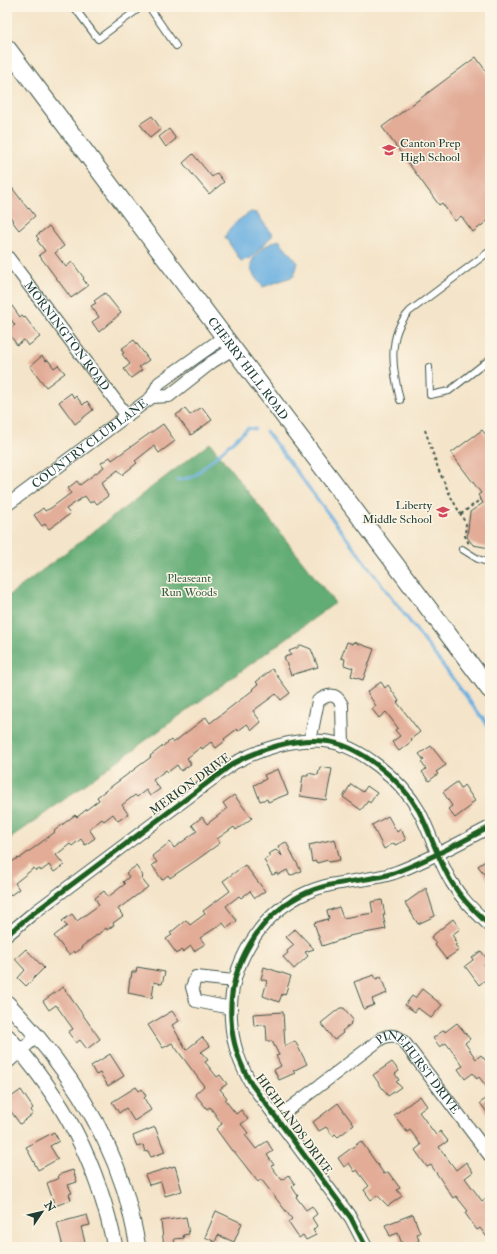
<svg xmlns="http://www.w3.org/2000/svg" width="497" height="1254" font-family="'IM FELL Double Pica',serif">
<style>
.forest{fill:#62ac74;stroke:#407454}
.water{fill:#6cb0e1;stroke:#46768a}
.lines{fill:none;stroke-linecap:round;stroke-linejoin:round}
.stream{stroke:#6cb0e1;stroke-width:3}
.building{fill:#e2ac97}
.service-casing{stroke:#3f564a;stroke-width:8}
.minor-casing{stroke:#3f564a;stroke-width:14}
.tertiary-casing{stroke:#3f564a;stroke-width:17}
.secondary-casing{stroke:#3f564a;stroke-width:19}
.path{stroke:#3f564a;stroke-width:2;stroke-dasharray:3 3;stroke-linecap:butt}
.service{stroke:#fff;stroke-width:6}
.minor{stroke:#fff;stroke-width:12}
.tertiary{stroke:#fff;stroke-width:15}
.secondary{stroke:#fff;stroke-width:17}
.cycleway-casing{stroke:#fcf5e5;stroke-width:8}
.cycleway{stroke:#1b5e20;stroke-width:5}
.labels{text-anchor:middle;stroke-width:3;stroke-linejoin:round;paint-order:stroke}
.poi-label{font-size:12px;fill:#1f3d34;stroke:#fcf5e5;text-anchor:start}
.street-label{font-size:12px;fill:#1f3d34;stroke:#fcf5e5}
.park-label{font-size:12px;fill:#356049;stroke:#fcf5e5}
</style>
<rect width="100%" height="100%" fill="#fcf5e5"/>
<filter id="ink" filterUnits="userSpaceOnUse"><feTurbulence type="fractalNoise" baseFrequency=".025" numOctaves="2"/><feDisplacementMap in="SourceGraphic" scale="8" xChannelSelector="R" yChannelSelector="G"/><feConvolveMatrix kernelMatrix="1 2 1 2 8 2 1 2 1" color-interpolation-filters="sRGB"/></filter>
<filter id="wash" filterUnits="userSpaceOnUse"><feTurbulence type="fractalNoise" baseFrequency=".012" numOctaves="4" result="noise"/><feDisplacementMap in="SourceGraphic" scale="16" xChannelSelector="R" yChannelSelector="G"/><feGaussianBlur stdDeviation="0.9" result="paint"/><feColorMatrix in="noise" values="0 0 0 0 0 0 0 0 0 0 0 0 0 0 0 0 0 1.4 0 .05"/><feComposite in="paint" operator="in"/></filter>
<g filter="url(#wash)">
<rect width="100%" height="100%" fill="#f4e4c9"/>
<path class="forest" d="M210,443L335,603L7,841V597Z"/>
<path class="water" d="M251,212L256,213L273,235L251,258L241,261L225,237C230,225 240,219 251,212Z
M279,240L298,263L294,276L263,287C259,282 252,275 251,268C250,255 268,243 279,240Z"/>
<g class="lines">
<path class="stream" d="M266,431L490,728
M177,480L193,477L248,428L255,429"/>
</g>
<g id="blocks">
<path class="building" d="M476,57L490,77V219L473,232L461,216L455,221L442,203L439,205L382,127Z
M152,116L161,129L150,138L140,124Z
M169,129L176,139L166,147L159,137Z
M193,154L212,177L217,173L224,182L209,194L183,163Z
M7,181L28,209L29,208L35,216L19,230L12,221H13L9,215L11,214L7,209Z
M49,226L64,246L55,253L66,267L72,262L84,278L83,279L88,286L71,298L39,255L45,251L37,240L39,239L36,236Z
M105,293L121,313L99,332L92,322L99,317L91,306L96,303L94,301Z
M7,299L20,317L22,316L24,318L25,317L40,337L28,346L24,340L17,345L7,331L15,325L7,314Z
M134,340L149,360L139,367L142,370L131,378L124,369L130,364L122,354L124,353L121,349Z
M42,356L46,361L48,360L54,368L58,365L65,373L46,387L30,366Z
M71,393L74,398L76,396L83,405L87,401L93,410L75,424L59,402Z
M202,407L212,420L191,435L176,415L185,409L190,415Z
M163,424L175,441L159,453L154,446L135,461L137,463L122,475L118,470L101,483L108,496L97,504L94,500L90,503L85,496L66,509L70,514L49,529L45,524L42,526L34,515L43,508L45,511L51,508L71,493L68,488L77,481L80,485L104,467L101,463L110,457L112,460Z
M482,430L490,440V548L473,545L467,537L470,512L483,503L478,495L481,493L451,453Z
M347,642L353,644L354,642L374,649L363,680L351,676L353,668L344,665L345,659L341,658Z
M301,645L311,649L318,667L291,675L284,657L291,655L289,651L297,648Z
M272,669L290,693L281,700L276,694L253,711L261,722L252,730L247,724L238,731L237,729L224,739L225,741L216,748L211,742L202,749L201,747L187,758L191,764L181,771L177,765L168,772L166,770L153,780L160,789L150,796L146,790L137,797L135,795L122,805L128,814L118,821L113,814L104,821L102,819L89,829L95,838L85,845L81,839L72,846L70,844L56,855L64,865L54,872L49,865L41,871L40,869L36,871L34,868L15,883L19,889L11,895L7,890V865L18,858L19,859L55,832L54,831L75,815L77,817L99,800L97,797L151,757L150,756L171,740L173,743L206,717L210,723L253,690L252,689L258,684L256,682Z
M381,682L385,688L388,685L399,701L397,702L420,732L411,739L412,741L399,751L392,742L400,736L395,730L398,728L386,712L379,718L372,709L376,706L367,692Z
M431,746L446,765L436,772L438,774L429,781L422,772L426,769L421,762L424,760L419,754Z
M320,767L332,769L326,800L300,796L303,776H308V773L318,775Z
M278,769L288,794L268,802L267,799L260,801L254,785L266,779L264,775Z
M457,782L461,788L464,785L475,801L470,804L471,806L455,818L448,809L452,806L443,792Z
M351,784L363,792L367,786L377,793L370,803L368,801L361,810L343,797Z
M234,795L252,818L236,830L234,827L217,839L220,843L198,859L170,878L168,875L162,880L152,865L157,862L152,856L170,842L174,848L197,831L192,825L202,817L207,824L227,809L223,803Z
M388,816L397,832L401,829L406,840L395,845L394,843L384,849L372,825Z
M335,839L340,860L329,862L328,860L317,863L316,861L312,862L309,845Z
M286,842L301,871L290,876L287,870L278,875L277,873L272,875L264,860L270,856L268,854L276,850L282,856L278,846Z
M490,858V882L478,866Z
M245,865L265,891L255,898L250,891L241,898L239,896L226,906L237,921L227,928L223,923L200,938L205,944L194,951L191,946L183,952L181,950L177,954L166,939L172,935L170,933L186,920L190,925L205,914L203,911L230,891L223,881Z
M136,866L143,876L141,878L148,887L118,909L123,916L113,923L114,925L107,930L106,928L101,932L81,947L82,948L75,953L74,951L69,955L54,936L67,926L62,921L72,914L77,921L99,905L95,898L104,891L108,897L125,884L123,882L129,877L126,873Z
M426,888L435,916L418,924L405,903Z
M382,900L385,915H383L386,929L349,936V937L322,946L314,923L327,919L328,921L327,919L329,918L327,911L339,907L343,918L373,913L371,902Z
M453,919L460,929L452,935L455,939L454,940L457,944L455,945L459,950L446,959L435,945L436,944L431,937Z
M295,929L314,949L305,952L308,956L294,969L283,957L288,953L287,951L294,945L286,937Z
M26,949L44,968L26,986L18,978L25,970L15,959Z
M481,951L488,960L484,964L490,972V976L479,985L465,966L473,960L472,958Z
M137,967L165,972L162,984L154,982L152,998L128,993L130,978H131L132,972H136Z
M264,967L291,976L285,995L282,994L279,1002L263,996L267,981L261,979Z
M374,975L376,979L381,977L387,993L372,999L374,1005L364,1009L354,982Z
M63,987L100,1039L87,1049L80,1040L76,1043L68,1032L73,1029L56,1005L49,1010L43,1001Z
M422,989L442,1005L431,1018L418,1008L415,1012L405,1005L412,996L415,998Z
M340,1008H344L353,1020L350,1023L351,1024L342,1031L343,1033L334,1040L321,1023Z
M172,1011L179,1021L172,1025L186,1050L202,1037L210,1046L201,1052L208,1060L205,1062L217,1077L220,1075L227,1084L220,1089L227,1098L225,1100L236,1114L241,1110L248,1119L241,1124L248,1133L245,1135L256,1149L267,1141L273,1151L267,1155L274,1165L271,1166L282,1180L288,1175L295,1184L292,1187L298,1196L296,1197L306,1210L312,1206L317,1214L312,1218L317,1226L313,1230L316,1235L306,1240L303,1235L299,1238L288,1222L292,1219L261,1179L258,1182L233,1150L232,1151L216,1129L222,1124L210,1107L207,1109L195,1094L204,1086L172,1043L163,1048L148,1025Z
M283,1012L285,1046L295,1041L307,1064L293,1071L295,1073L279,1080L274,1070L281,1066L276,1056L279,1055L272,1041H267L266,1025L254,1026L253,1014Z
M457,1023L470,1039L465,1043L476,1059L481,1055L490,1066V1091L479,1077L477,1079L473,1073L465,1079L458,1069L463,1066L446,1043L440,1047L433,1038L444,1030L445,1032Z
M110,1054L124,1076L108,1086L100,1073L96,1075L91,1066Z
M392,1062L399,1071L395,1074L399,1080L396,1082L401,1087L388,1096L373,1075Z
M136,1087L139,1091L142,1089L146,1096L144,1098L151,1110L134,1121L126,1108L119,1113L112,1102Z
M21,1090L33,1108L31,1110L33,1114L20,1124L7,1106V1100Z
M420,1096L427,1106L419,1112L436,1135L440,1131L448,1141L439,1147L456,1170L466,1162L473,1172L465,1178L482,1201L490,1195V1241L480,1228L477,1230L465,1213L468,1211L456,1196L453,1198L431,1165L427,1167L415,1150L421,1145L410,1130L407,1132L394,1115Z
M490,1096V1116L480,1103Z
M338,1103L354,1125L338,1137L335,1134L333,1136L326,1127L319,1131L313,1122Z
M155,1127L165,1152L151,1157L148,1151L145,1152L143,1145L137,1147L133,1136Z
M54,1132L59,1141L50,1146L58,1159L38,1170L26,1147Z
M361,1141L384,1174L388,1172L400,1188L397,1190L402,1196L388,1206L377,1195L371,1200L364,1190L369,1186L357,1170L355,1172L349,1163L344,1167L338,1158Z
M175,1166L182,1191L165,1196L161,1182L149,1185L145,1175Z
M73,1170L77,1182L68,1185L72,1193L69,1194L71,1200L55,1206L47,1183L59,1178L58,1175Z
M216,1211L242,1223L234,1242L218,1235L215,1242L205,1237Z
M413,1214L420,1233L417,1234L419,1241L403,1247L398,1233L390,1236L385,1225Z
M87,1215L90,1225L81,1227L85,1242L63,1247L57,1223Z
M186,1217L189,1234L183,1235L184,1238L174,1239L175,1246L164,1247L161,1221Z"/>
</g>
</g>
<g filter="url(#ink)">
<use href="#blocks" fill-opacity="0" stroke="#3f564a" stroke-width="1"/>
<g class="lines">
<g class="service-casing">
<path id="service" d="M74,7L98,39L141,7
M149,7L176,46
M429,367L430,395L449,391L490,359
M400,400C393,371 386,335 410,311L490,251
M462,549L478,559L490,563"/>
</g>
<g class="minor-casing">
<g id="minor">
<path id="s1" d="M7,256L127,416"/>
<path d="M152,397L169,396L212,362L233,349"/>
<path id="s2" d="M7,505L152,397L159,383L224,337"/>
<path d="M310,741L318,701C328,694 336,692 342,705L343,746"/>
<path d="M7,935L31,915L234,763C260,749 294,738 324,741C359,744 402,781 419,811C431,834 438,860 452,883C462,900 476,912 490,926"/>
<path d="M231,1008L196,1001L192,987L196,977L234,981"/>
<path d="M7,1063L37,1036"/>
<path id="s3" d="M277,1118L382,1038C391,1034 397,1035 404,1042L490,1156"/>
<path d="M366,1247L351,1218L252,1085C240,1065 232,1043 231,1019C228,967 259,913 308,892C336,880 366,882 394,873C427,861 459,843 490,827"/>
</g>
</g>
<g class="tertiary-casing">
<path id="tertiary" d="M7,1003C58,1056 101,1117 124,1188C130,1207 134,1227 138,1247
M7,1036C64,1098 98,1164 115,1247"/>
</g>
<g class="secondary-casing">
<g id="secondary">
<path id="s4" d="M7,48L490,690"/>
</g>
</g>
<path class="path" d="M425,430L439,471L451,497L466,524L465,536L469,544
M461,514L481,499"/>
<use href="#service" class="service"/>
<use href="#minor" class="minor"/>
<use href="#tertiary" class="tertiary"/>
<use href="#secondary" class="secondary"/>
<g class="cycleway-casing">
<path id="cycleway" d="M7,935L31,915L234,763C260,749 294,738 324,741C359,744 402,781 419,811C431,834 438,860 452,883C462,900 476,912 490,926
M366,1247L351,1218L252,1085C240,1065 232,1043 231,1019C228,967 259,913 308,892C336,880 366,882 394,873C427,861 459,843 490,827"/>
</g>
<use href="#cycleway" class="cycleway"/>
</g>
</g>
<defs>
<g id="school-bare" transform="scale(1.08)"><path d="M0-5L7-2L0 1L-7-2ZM-4 1L0 2.5L4 1V4Q0 6-4 4Z" fill="#d1495b" stroke="#fcf5e5" stroke-width="2.5" paint-order="stroke"/></g>
</defs>
<g fill-rule="evenodd">
<use href="#school-bare" x="389" y="150"/>
<use href="#school-bare" x="443" y="512"/>
</g>
<g class="labels">
<g class="poi-label">
<text x="400" y="147">Canton Prep<tspan x="400" dy="14">High School</tspan></text>
<text x="432" y="509" text-anchor="end">Liberty<tspan x="432" dy="14">Middle School</tspan></text>
</g>
<g class="street-label">
<text dy="4" stroke="none"><textPath href="#s1" startOffset="100">MORNINGTON ROAD</textPath></text>
<text dy="4" stroke="none"><textPath href="#s4" startOffset="401">CHERRY HILL ROAD</textPath></text>
<text dy="4" stroke="none"><textPath href="#s2" startOffset="103">COUNTRY CLUB LANE</textPath></text>
<text transform="translate(190 784) rotate(-36)" y="4">MERION DRIVE</text>
<text dy="4" stroke="none"><textPath href="#s3" startOffset="185">PINEHURST DRIVE</textPath></text>
<text transform="translate(294 1124) rotate(54)" y="4">HIGHLANDS DRIVE</text>
</g>
<g class="park-label">
<text x="189" y="582">Pleaseant<tspan x="189" dy="14">Run Woods</tspan></text>
</g>
</g>
<rect width="497" height="1254" fill="none" stroke="#fcf5e5" stroke-width="24"/>
<g transform="translate(42 1212) rotate(55)" stroke="#fcf5e5" stroke-width="3" paint-order="stroke">
<path d="M0-3L7 15L0 10L-7 15Z" fill="#1f3d34"/>
<text y="-6" font-size="11" font-weight="bold" text-anchor="middle" fill="#1f3d34">N</text>
</g>
</svg>
